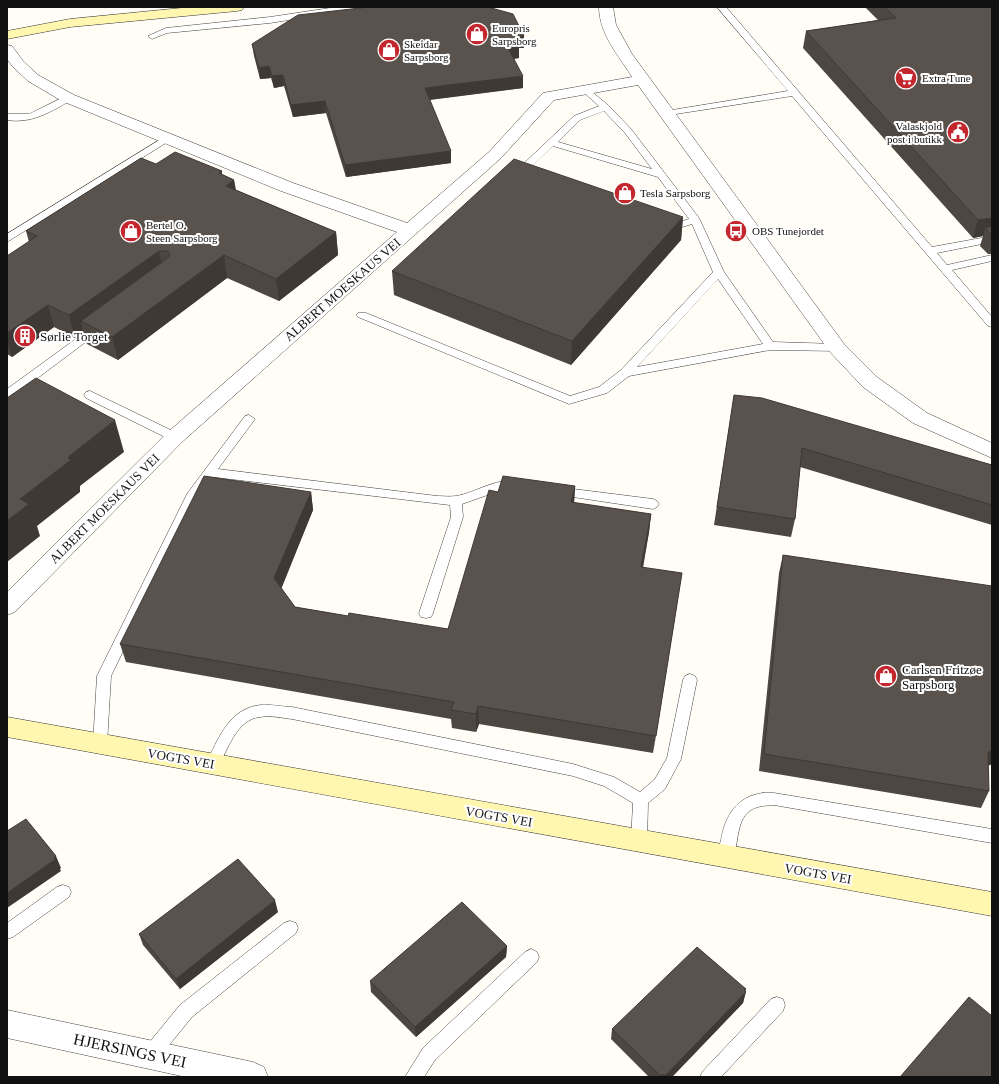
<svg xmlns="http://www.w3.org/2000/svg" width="999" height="1084" font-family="Georgia,serif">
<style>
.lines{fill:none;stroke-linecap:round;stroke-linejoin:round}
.lane-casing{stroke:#444;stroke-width:1}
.street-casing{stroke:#444;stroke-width:1}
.secondary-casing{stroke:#333;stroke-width:1}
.lane{fill:#fff;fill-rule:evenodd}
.street{fill:#fff;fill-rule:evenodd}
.secondary{fill:#fff6b0;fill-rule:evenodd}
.wall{fill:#4d4742}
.shaded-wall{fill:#3f3936}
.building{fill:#5a524d;stroke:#3f3936}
.labels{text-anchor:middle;stroke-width:4;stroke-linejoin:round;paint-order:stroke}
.far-poi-label{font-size:11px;fill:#111;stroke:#fff;text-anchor:start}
.street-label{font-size:13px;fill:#111;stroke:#fff}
.poi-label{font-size:13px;fill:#111;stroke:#fff;text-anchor:start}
.near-street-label{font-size:16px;fill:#111;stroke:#fff}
</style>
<rect width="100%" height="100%" fill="#fffdf5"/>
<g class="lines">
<g class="lane-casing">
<path id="lane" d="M337,7H357L353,10L270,23L167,33L152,39L148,36L166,28L270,17Z
M717,7H726L932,247L992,236V242L937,253L947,265L992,255V261L952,270L992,317V327L988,326L792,96L663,116L661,114L666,111L788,91Z
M586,87L608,105L631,129L699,218L724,272L773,342L837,344L843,348L841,351L770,350L629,376L607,393L569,404L358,317L356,315L358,313H366L570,396L599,387L621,370L713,272L692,224L679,228L675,227L517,174L515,172L517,170L574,116L599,106L581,90ZM604,111L625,133L652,169L558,142L580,120ZM553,146L658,177L689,219L679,222L527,171ZM718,279L763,344L637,367Z
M68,95L73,98L71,100C51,112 31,124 7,120V114H29Z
M166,136L171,139L169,141L7,242V234Z
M99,323L105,327L103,329L11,398L7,399V389L95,325Z
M90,391L179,434L181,437L179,440H171L86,398L84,395L86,392Z
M249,415L255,419L218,469L437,496C443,496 450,497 456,496C476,493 498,476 519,482L521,485L519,488L496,492L462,504L463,517L433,613L431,617L426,618L421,617L419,613L451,517L450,505L213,477L198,496L111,676L107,744L105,748L100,750L95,748L93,744L97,676L187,494L245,416Z
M557,487L653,499L657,501L659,504L657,507L653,509L553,494L551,491L553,488Z
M690,674L695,676L697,680L681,759L665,789L648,803L647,841L644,846L639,848L634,846L631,841L633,803L604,786L573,776L292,719C282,718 271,715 260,717C237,719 227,750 218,768L213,770L208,768L206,764C218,739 229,708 261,705C271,704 282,707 292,707L573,764L614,777L640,792L655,779L667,758L683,680L685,676Z
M763,793H774L992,829V843L774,805C769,806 763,805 758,807C734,813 740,844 732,861L726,863L720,861C717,854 719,847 721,840C725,816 737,796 763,793Z
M63,885L69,887L71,892L69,897L13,937L7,939V923L57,887Z
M290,921L296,923L298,928L296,933L192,1017L156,1061L150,1063L144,1061L141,1055L144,1049L180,1005L284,923Z
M531,949L537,952L539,957L537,962L435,1060L424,1077H405L423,1048L525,952Z
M777,997L783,999L785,1005L783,1011L721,1077H700L703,1071L771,999Z"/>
</g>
<g class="street-casing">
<path id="street" d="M599,7H613L616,25L632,54L844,344L877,377L927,413L992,443V458L913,423L863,387L830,352L638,85L554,100L501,158L182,442L15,612L7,615V592L168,432L397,232L281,191L62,101L28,81L13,67L7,59V45L12,46L23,61L38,75L74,95L293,183L407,223L489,152L543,93L632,77C619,56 599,34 599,7Z
M7,1010L253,1062L264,1067L268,1077H186L7,1038Z"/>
</g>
<g class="secondary-casing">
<path id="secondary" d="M192,7H244L242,10L237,11L70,27L7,39V31L70,19Z
M7,717L992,892V916L7,737Z"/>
</g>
<use href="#lane" class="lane"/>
<use href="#street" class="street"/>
<use href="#secondary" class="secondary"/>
</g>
<path class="wall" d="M865,7H992V254H988L980,246L983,236L973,238L803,48L806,31L878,20Z
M524,36V48H519V58L514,59L523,88L430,100L451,163L346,177L326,113L293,117L284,86L274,88L271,78L260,79L254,56L252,44Z
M156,164L222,171V175L234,180L236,190L336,232L338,255L279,301L227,278L118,360L87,344L83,332L75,338L54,327L12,357L7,354V256L29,242L26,231Z
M683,217L681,240L571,365L394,295L392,271Z
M734,395L992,465V525L800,467L795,519L791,537L714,525Z
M575,486L574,503L651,514L649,532L643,568L682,573L653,753L479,724L476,732L452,728L451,719L126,662L120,644L311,492L313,510L281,588L295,607L348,616L448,629L498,492Z
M783,555L989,791L981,808L759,771L779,573Z
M278,912L180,989L143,945L139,934Z
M507,946L506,957L416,1037L371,992L370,981Z
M746,989L743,1003L672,1077H649L611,1039L612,1029Z"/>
<path class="shaded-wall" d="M524,36V48H519V58L508,59V48L514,37Z
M269,66L271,78L260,79L259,68Z
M283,75L284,86L274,88L272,76Z
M523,76V88L426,100L425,88Z
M325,101L326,113L293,117L291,105Z
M451,151V163L346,177L345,165Z
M234,180L237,202L226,186Z
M683,217L681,240L571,365L572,341Z
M992,218V235L985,228L983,236L973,238L978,220Z
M336,232L338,255L279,301L276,279Z
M159,251L164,274L81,321L83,332L75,338L69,315Z
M224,255L227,278L118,360L112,337Z
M48,305L54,327L12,357L7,340V333Z
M115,420L124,452L80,486V492L37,526L40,536L7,562V521L20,499L68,458L69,456Z
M575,486L574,504L571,502Z
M311,492L313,510L278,597L274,578Z
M651,514L649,532L639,586L641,567Z
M682,573L679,592L653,753L656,736Z
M478,706L479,724L476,732V714Z
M992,750V764L980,770L988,752Z
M56,856L61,868L60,869L61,871L7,908V893Z
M275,900L278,912L180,989L176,979Z
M507,946L506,957L416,1037L415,1027Z
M746,989L744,994L746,992L743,1003L672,1077H665V1076Z"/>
<path class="building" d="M369,7H488L513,14L524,36L514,37L519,46L508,48L523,76L425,88L451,151L345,165L325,101L291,105L283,75L272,76L269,66L259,68L252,44L298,15Z
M885,7H992V218L978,220L806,31L896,18Z
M175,152L222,171L219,173L234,180L226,186L336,232L276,279L224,255L112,337L81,321L169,257L170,254L168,251H159L69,315L48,305L7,333V256L37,236L26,231L141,158L156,164Z
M514,159L683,217L572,341L392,271Z
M992,226V235L985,228Z
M36,378L115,420L69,456H70L68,458L71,460L20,499L29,504L7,521V398Z
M734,395L762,398L992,465V505L802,448L795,519L717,507Z
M204,476L311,492L274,578L295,607L348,616L349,613L448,629L489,490L498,492L503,476L575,486L571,502L651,514L641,567L682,573L656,736L478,706L476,714L451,710L454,702L120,644Z
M783,555L992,586V750L988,752L989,791L764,754Z
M26,819L56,856L54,858L56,859L7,893V831Z
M238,859L275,900L176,979L139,934Z
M462,902L507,946L415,1027L370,981Z
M697,947L746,989L744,990L746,992L665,1076L663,1074L661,1076L612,1029Z
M969,997L992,1016V1077H900Z"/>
<defs>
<g id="shop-disc" transform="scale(1.15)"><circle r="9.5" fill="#c4262e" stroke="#fff"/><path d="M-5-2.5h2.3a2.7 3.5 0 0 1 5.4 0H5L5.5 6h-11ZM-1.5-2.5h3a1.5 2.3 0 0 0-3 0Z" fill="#fff"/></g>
<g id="supermarket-disc" transform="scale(1.15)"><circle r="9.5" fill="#c4262e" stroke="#fff"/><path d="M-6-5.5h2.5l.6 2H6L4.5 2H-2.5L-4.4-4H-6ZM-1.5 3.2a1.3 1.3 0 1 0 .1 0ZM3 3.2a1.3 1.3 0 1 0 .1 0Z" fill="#fff"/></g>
<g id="civic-disc" transform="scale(1.15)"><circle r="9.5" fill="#c4262e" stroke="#fff"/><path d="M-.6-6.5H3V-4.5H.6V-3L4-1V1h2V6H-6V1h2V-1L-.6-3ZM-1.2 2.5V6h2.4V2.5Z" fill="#fff"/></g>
<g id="bus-disc" transform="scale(1.15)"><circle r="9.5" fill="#c4262e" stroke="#fff"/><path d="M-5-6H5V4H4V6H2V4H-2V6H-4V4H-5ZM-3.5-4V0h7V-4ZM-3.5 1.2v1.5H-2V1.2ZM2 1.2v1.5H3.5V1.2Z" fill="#fff"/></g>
<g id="building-disc" transform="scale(1.15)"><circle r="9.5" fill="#c4262e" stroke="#fff"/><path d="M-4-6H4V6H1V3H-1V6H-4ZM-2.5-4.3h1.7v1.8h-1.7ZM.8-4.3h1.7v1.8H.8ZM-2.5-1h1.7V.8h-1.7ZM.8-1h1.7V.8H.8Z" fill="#fff"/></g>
</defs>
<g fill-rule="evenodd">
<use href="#shop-disc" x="477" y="34"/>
<use href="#shop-disc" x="389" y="50"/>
<use href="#supermarket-disc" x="906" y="78"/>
<use href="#civic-disc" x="958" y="132"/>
<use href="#shop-disc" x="625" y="193"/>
<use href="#shop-disc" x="131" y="231"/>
<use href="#bus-disc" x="736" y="231"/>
<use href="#building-disc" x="25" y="336"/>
<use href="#shop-disc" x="886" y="676"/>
</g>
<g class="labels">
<g class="far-poi-label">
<text x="492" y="32">Europris<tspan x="492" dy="13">Sarpsborg</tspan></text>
<text x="404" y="48">Skeidar<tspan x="404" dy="13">Sarpsborg</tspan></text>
<text x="922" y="82">Extra Tune</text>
<text x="942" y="130" text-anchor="end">Valaskjold<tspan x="942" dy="13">post i butikk</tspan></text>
<text x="640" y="197">Tesla Sarpsborg</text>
<text x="146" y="229">Bertel O.<tspan x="146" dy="13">Steen Sarpsborg</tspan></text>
<text x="752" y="235">OBS Tunejordet</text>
</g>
<g class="street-label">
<text transform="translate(342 289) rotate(-41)" y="5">ALBERT MOESKAUS VEI</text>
<text transform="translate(104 508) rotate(-45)" y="5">ALBERT MOESKAUS VEI</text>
<text transform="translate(181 758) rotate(10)" y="5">VOGTS VEI</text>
<text transform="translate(499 816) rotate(10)" y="5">VOGTS VEI</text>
<text transform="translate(818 873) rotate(10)" y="5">VOGTS VEI</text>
</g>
<g class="poi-label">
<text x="40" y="341">Sørlie Torget</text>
<text x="902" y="674">Carlsen Fritzøe<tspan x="902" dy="15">Sarpsborg</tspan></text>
</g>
<g class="near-street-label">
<text transform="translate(130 1050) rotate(12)" y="6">HJERSINGS VEI</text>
</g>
</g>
<rect width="999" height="1084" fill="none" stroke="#111111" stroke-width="16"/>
</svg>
